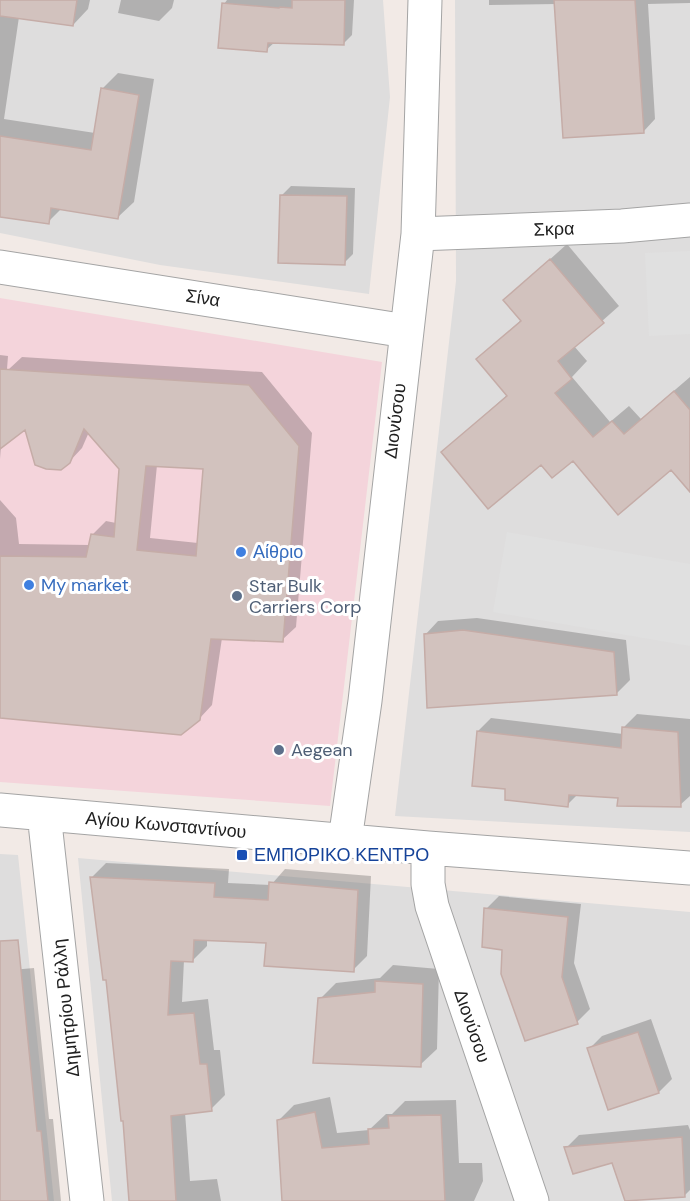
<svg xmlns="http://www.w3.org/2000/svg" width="690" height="1201" font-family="'DM Sans',sans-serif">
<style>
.residential{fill:#dedddd}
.commercial{fill:#f4d4db}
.parking{fill:#e0e0e0}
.shadow{fill:#0003;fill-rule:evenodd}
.building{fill:#d2c2be;stroke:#c5aca7;stroke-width:1.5;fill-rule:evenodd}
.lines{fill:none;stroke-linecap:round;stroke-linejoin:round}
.minor-casing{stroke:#a4a4a4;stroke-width:35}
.minor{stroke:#fff;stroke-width:33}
.shop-dot{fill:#3f7fe0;stroke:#fff;stroke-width:2}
.service-dot{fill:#5c6f8a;stroke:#fff;stroke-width:2}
.transit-dot{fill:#1a4fb4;stroke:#fff;stroke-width:2}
.labels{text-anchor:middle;stroke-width:6;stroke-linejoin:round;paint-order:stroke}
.street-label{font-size:18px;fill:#202020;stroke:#fff}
.shop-label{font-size:18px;fill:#366cbe;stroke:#fff;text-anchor:start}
.service-label{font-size:18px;fill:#4e5e75;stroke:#fff;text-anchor:start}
.transit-label{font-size:18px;fill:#164399;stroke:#fff;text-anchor:start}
</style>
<rect width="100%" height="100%" fill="#f2eae6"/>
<path class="residential" d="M0,0H383L390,97L369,294L160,265L0,233Z
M455,0H690V832L395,816L456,281Z
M0,854L18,855L54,1201H0Z
M78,858L690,912V1201H112Z"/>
<path class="commercial" d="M0,298L382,362L330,806L0,782Z"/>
<path class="parking" d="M690,251V334L649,336L645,253Z
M507,532L690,564V646L493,612Z"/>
<path class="shadow" d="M0,0H90L88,9L73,25L19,17L4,119L95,133L102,89L118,73L154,79L134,202L118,217L62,208L48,222L0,215Z
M121,0H174L172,8L159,21L118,13Z
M227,0H354L352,35L343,44L275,42L266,50L224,4Z
M489,0H690V3L648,4L655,119L644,131L556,4L489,5Z
M291,186L355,188L353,254L344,263L282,195Z
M567,244L619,306L574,346L587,361L572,377L610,422L629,406L641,419L690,377V490L671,468L573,459L541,462L443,452L508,394L478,359L521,320L505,300Z
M0,355L8,356L0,459Z
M22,357L262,372L312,433L296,627L282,640L222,638L212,705L199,719L0,717V500L16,518L19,544L90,545L93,534L106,521L116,523L120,469L89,432L82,448L69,462L36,464L9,369ZM157,465L205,468L198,543L150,538Z
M477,618L626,640L630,680L617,693L425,635L438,621Z
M637,714L690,719V796L680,805L619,797L578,794L567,805L506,787L478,731L491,718L623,734L624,727Z
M106,863L229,869L228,883L271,885L285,869L371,876L367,956L353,970L267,942L207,939V946L193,960H184L182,1002L208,999L214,1050H220L225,1095L211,1109L185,1112L190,1181L217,1179L221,1201H131L124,1120L107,978L92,877Z
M499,896L581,904L574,963L590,1009L577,1022L503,949L486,909Z
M393,965L439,969L437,1049L420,1065L320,999L336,983L380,978Z
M34,968L49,1119H53L61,1201H0V971Z
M651,1019L672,1079L659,1092L609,1108L589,1049L602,1036Z
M330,1097L337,1133L369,1130L386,1114H392L405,1101L456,1100L459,1163H482L483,1181L474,1201H284L279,1120L294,1105Z
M688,1125L690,1130V1190L685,1195L613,1161L566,1148L579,1135Z"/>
<path class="building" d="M0,0H77L73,26L0,16Z
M292,0H345L344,45L268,43L267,52L218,48L222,3L279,8L280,7L292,8Z
M554,0H635L644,133L563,138Z
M101,88L139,95L118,219L51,208L49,224L0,217V136L91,150Z
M280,195L347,196L345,265L278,263Z
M550,259L604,323L558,361L572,379L555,393L593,437L612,421L624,434L674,391L690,410V492L671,470L618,515L573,461L552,478L541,465L488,509L441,452L507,396L476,359L521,321L503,300Z
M0,369L249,385L299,446L283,642L211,639L200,720L181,735L0,718V556L86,557L91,534L114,537L119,469L84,429L70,463L61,470L46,469L35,465L25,430L0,449ZM146,466L203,469L196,556L137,550Z
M463,630L614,652L617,695L427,708L424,634Z
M622,727L678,732L681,807L617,806L618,798L569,795L568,807L505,800V789L472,786L477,731L621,748Z
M90,877L215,883L214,897L268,900L269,882L358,890L354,972L264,966L266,943L194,940L193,962L171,961L168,1015L194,1013L200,1064H207L212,1111L171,1116L176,1201H129L123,1121H121L106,980H103Z
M484,908L568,917L562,977L578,1024L525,1041L501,974L502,950L482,947Z
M18,940L37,1131H41L48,1201H0V941Z
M375,981L423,984L421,1067L313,1063L318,998L375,992Z
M638,1032L659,1093L608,1110L587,1048Z
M315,1112L322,1148L369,1144L368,1129L389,1128L388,1116L441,1115L445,1201H282L277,1120Z
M682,1137L685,1197L625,1201L612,1163L573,1174L564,1147Z"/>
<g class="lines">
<g class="minor-casing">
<path id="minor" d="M418,234L622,226L690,220
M0,267L406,331
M0,810L428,848L690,868
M44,814L87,1201
M345,840L365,701L418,234L425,0
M428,848V884L432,906L532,1201"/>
</g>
<use href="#minor" class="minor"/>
</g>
<g class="shop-dot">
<circle cx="241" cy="552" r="6"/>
<circle cx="29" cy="585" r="6"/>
</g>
<g class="service-dot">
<circle cx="237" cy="596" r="6"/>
<circle cx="279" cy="750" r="6"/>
</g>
<rect class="transit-dot" x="236" y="849" width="12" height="12" rx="3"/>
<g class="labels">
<g class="street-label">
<text transform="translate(554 229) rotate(-2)" y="6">Σκρα</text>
<text transform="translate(203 298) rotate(9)" y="6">Σίνα</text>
<text transform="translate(395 421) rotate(-83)" y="6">Διονύσου</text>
<text transform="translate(166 825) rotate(5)" y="6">Αγίου Κωνσταντίνου</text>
<text transform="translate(66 1008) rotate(-96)" y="6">Δημητρίου Ράλλη</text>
<text transform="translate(472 1026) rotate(71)" y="6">Διονύσου</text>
</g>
<g class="shop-label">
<text x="253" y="558">Αίθριο</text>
<text x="41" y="591">My market</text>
</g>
<g class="service-label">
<text x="249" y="592">Star Bulk<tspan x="249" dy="21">Carriers Corp</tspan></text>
<text x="291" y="756">Aegean</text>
</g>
<g class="transit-label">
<text x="254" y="861">ΕΜΠΟΡΙΚΟ ΚΕΝΤΡΟ</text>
</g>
</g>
</svg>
